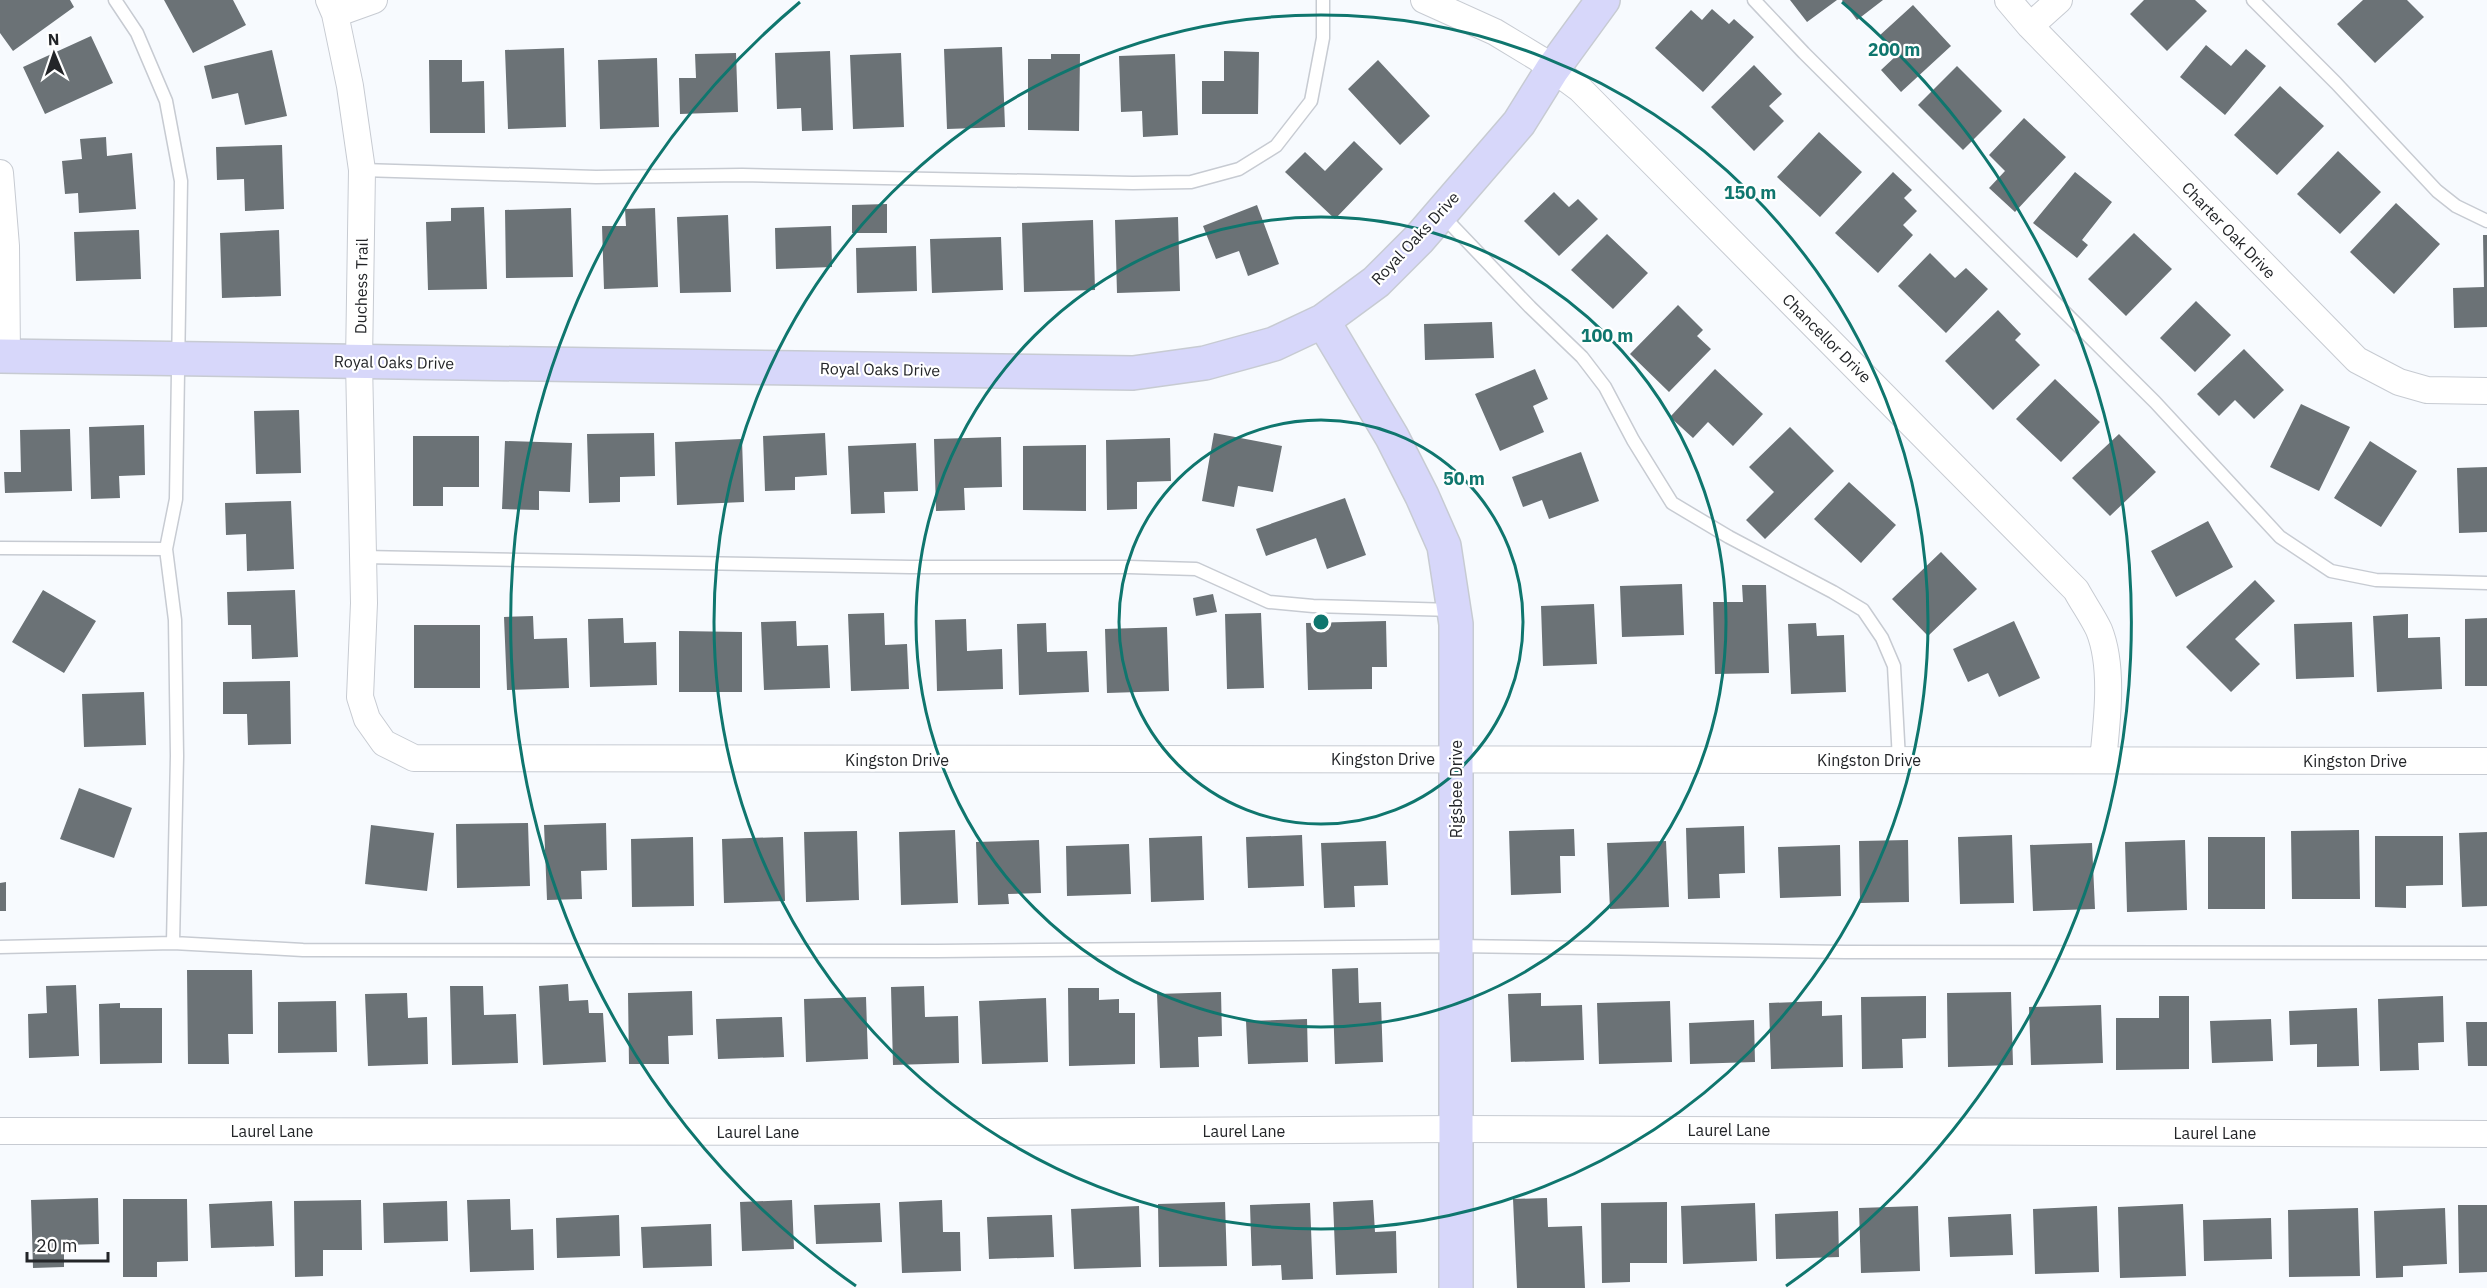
<svg xmlns="http://www.w3.org/2000/svg" width="2487" height="1288" font-family="'IBM Plex Sans',sans-serif">
<style>
.building{fill:#6b7276}
.lines{fill:none;stroke-linecap:round;stroke-linejoin:round}
.lane-casing{stroke:#c7cbd2;stroke-width:15}
.street-casing{stroke:#c7cbd2;stroke-width:28}
.secondary-casing{stroke:#c7cbd2;stroke-width:36}
.lane{stroke:#fff;stroke-width:12}
.street{stroke:#fff;stroke-width:26}
.secondary{stroke:#d7d7fa;stroke-width:33}
.ring{fill:none;stroke:#0f766e;stroke-width:3}
.labels{text-anchor:middle;stroke-width:4.5;stroke-linejoin:round;paint-order:stroke}
.street-label{font-size:16px;fill:#232528;stroke:#fff}
.centre{fill:#0f766e;stroke:#fff;stroke-width:3}
.ring-label{font-size:18px;text-anchor:middle;font-weight:bold;fill:#0f766e;stroke:#fff;stroke-width:4.5;stroke-linejoin:round;paint-order:stroke}
</style>
<rect width="100%" height="100%" fill="#f7fafe"/>
<path class="building" d="M0,0H70L74,7L13,51L0,33Z
M164,0H233L246,25L193,53Z
M1790,0H1837L1807,22Z
M1842,0H1883L1857,20Z
M2144,0H2195L2207,11L2167,51L2130,14Z
M2363,0H2407L2424,17L2375,63L2337,24Z
M1913,5L1951,46L1901,92L1881,70L1897,55L1879,36Z
M1712,9L1729,24L1734,19L1754,37L1703,92L1655,48L1691,10L1702,20Z
M91,36L113,83L45,114L23,67Z
M2206,45L2231,66L2246,49L2266,66L2225,115L2180,77Z
M1002,47L1005,127L947,129L944,49Z
M564,48L566,127L508,129L505,50Z
M272,50L287,116L245,125L238,93L212,99L204,66Z
M830,51L833,130L802,131L801,108L777,109L775,53Z
M1224,51L1259,52L1258,114H1202V81H1224Z
M736,53L738,112L680,114L679,78H696L695,54Z
M901,53L904,127L853,129L850,55Z
M1051,54H1080L1079,131L1028,130V59H1051Z
M1175,54L1178,135L1143,137L1142,111L1121,112L1119,56Z
M657,58L659,127L600,129L598,60Z
M429,60H462V82L484,81L485,133H430Z
M1378,60L1430,116L1400,145L1348,89Z
M1754,65L1782,94L1769,106L1784,121L1754,151L1711,107Z
M1957,66L2002,111L1963,150L1918,105Z
M2280,86L2324,126L2277,175L2234,135Z
M2024,118L2066,157L2015,212L1989,188L2005,171L1989,155Z
M1819,132L1862,172L1820,217L1777,177Z
M106,137L107,156L132,153L136,209L79,213L78,193L65,194L62,161L82,159L80,139Z
M1354,141L1383,169L1335,219L1285,172L1305,152L1325,171Z
M282,145L284,209L245,211L244,179L217,180L216,147Z
M2338,151L2381,192L2340,234L2297,194Z
M1893,172L1912,190L1904,198L1917,211L1903,225L1913,235L1878,273L1835,233Z
M2075,172L2112,202L2082,240L2088,245L2077,258L2033,223Z
M1554,192L1569,207L1578,199L1598,219L1559,256L1524,221Z
M2396,203L2440,244L2394,294L2350,252Z
M887,204V233H852V205Z
M1257,205L1279,264L1248,276L1239,251L1216,259L1203,226Z
M484,207L487,289L428,290L426,222L451,221V208Z
M571,208L573,277L506,278L505,210Z
M655,208L658,287L604,289L602,226H626L625,209Z
M728,215L731,292L680,293L677,217Z
M1178,217L1180,291L1117,293L1115,220Z
M1093,220L1095,290L1024,292L1022,223Z
M831,226L832,267L776,269L775,228Z
M139,230L141,279L76,281L74,232Z
M279,230L281,296L222,298L220,233Z
M2134,233L2172,269L2126,316L2088,279Z
M1607,234L1648,273L1613,309L1571,270Z
M2483,235H2487V327L2454,328L2453,288L2484,287Z
M1001,237L1003,290L932,293L930,239Z
M916,246L917,291L857,293L856,248Z
M1930,253L1955,278L1966,268L1988,289L1946,333L1898,286Z
M2196,301L2231,335L2195,372L2160,338Z
M1678,305L1703,330L1697,336L1711,349L1669,392L1630,354Z
M1998,310L2021,334L2015,340L2040,365L1993,410L1945,361Z
M1492,322L1494,358L1425,360L1424,324Z
M2244,349L2284,390L2254,419L2235,400L2219,416L2197,394Z
M1535,369L1548,399L1533,406L1544,432L1500,451L1475,394Z
M1715,369L1763,414L1733,446L1708,422L1693,438L1670,417Z
M2055,379L2100,422L2061,462L2016,419Z
M2301,404L2350,427L2319,491L2270,467Z
M299,410L301,473L256,474L254,411Z
M144,425L145,475L119,476L120,498L91,499L89,427Z
M1790,427L1834,471L1765,539L1746,520L1774,492L1749,467Z
M70,429L72,491L5,493L4,472H21L20,430Z
M654,433L655,476L620,477V502L589,503L587,434Z
M825,433L827,475L795,477V490L765,491L763,436Z
M1214,433L1282,446L1273,492L1238,486L1234,507L1202,501Z
M2119,434L2156,472L2110,516L2072,478Z
M413,436H479V487H443V506H413Z
M1001,437L1002,487L964,488L965,510L936,511L934,439Z
M1170,438L1171,481L1137,482V509L1107,510L1106,440Z
M742,439L744,502L677,505L675,442Z
M505,441L572,443L570,492L539,491V510L502,509Z
M2370,441L2417,471L2381,527L2334,498Z
M916,443L918,491L884,492L885,513L851,514L848,446Z
M1086,445V511L1023,510V446Z
M1581,452L1599,501L1549,519L1542,500L1523,507L1512,477Z
M2487,467V532L2459,533L2457,468Z
M1849,482L1896,525L1861,563L1814,519Z
M1345,498L1366,555L1327,569L1316,538L1266,556L1256,529Z
M291,501L294,569L247,571L246,534L226,535L225,503Z
M2208,521L2233,567L2176,597L2151,551Z
M1941,552L1977,589L1928,636L1892,599Z
M2255,580L2275,601L2235,639L2260,664L2231,692L2186,647Z
M1682,584L1684,635L1622,637L1620,586Z
M1742,585H1766L1769,673L1715,674L1713,602H1743Z
M43,590L96,621L64,673L12,642Z
M295,590L298,657L252,659L251,625H228L227,592Z
M1213,594L1217,612L1196,616L1193,598Z
M1594,604L1597,664L1543,666L1541,606Z
M884,613L885,645L907,644L909,689L851,691L848,614Z
M1261,613L1264,688L1227,689L1225,614Z
M2408,614V638L2440,637L2442,689L2377,692L2373,616Z
M533,616L534,639L567,638L569,688L507,690L504,617Z
M623,618L624,643L656,642L657,685L590,687L588,619Z
M2487,618V686H2465V619Z
M966,619L967,651L1002,649L1003,689L937,691L935,620Z
M796,621L797,646L828,645L830,688L764,690L761,622Z
M1386,621L1387,667H1372V689L1308,690L1306,623Z
M2014,621L2040,678L1999,697L1988,673L1968,682L1953,649Z
M2352,622L2354,677L2296,679L2294,624Z
M1046,623L1047,652L1087,651L1089,692L1019,695L1017,624Z
M1816,623L1817,636L1844,635L1846,692L1791,694L1788,624Z
M414,625H480V688H414Z
M1167,627L1169,691L1107,693L1105,629Z
M679,631L742,632V692H679Z
M290,681L291,744L248,745L247,714H223V682Z
M144,692L146,745L84,747L82,694Z
M79,788L132,808L114,858L60,839Z
M528,823L530,886L457,888L456,824Z
M606,823L607,870L581,871L582,899L547,900L544,825Z
M371,825L434,833L427,891L365,884Z
M1744,826L1745,873L1719,874L1720,898L1688,899L1686,828Z
M1574,829L1575,856H1560L1561,893L1511,895L1509,831Z
M955,830L958,903L901,905L899,832Z
M2359,830L2360,899H2292L2291,831Z
M857,831L859,900L806,902L804,832Z
M2487,832V906L2462,907L2459,833Z
M1302,835L1304,886L1248,888L1246,837Z
M2012,835L2014,903L1960,904L1958,837Z
M1202,836L1204,900L1151,902L1149,838Z
M2375,836H2443V885L2406,886V908L2375,907Z
M693,837L694,906L632,907L631,839Z
M783,837L785,901L724,903L722,839Z
M2208,837H2265V909H2208Z
M1039,840L1041,893L1008,894L1009,904L978,905L976,842Z
M1908,840L1909,902L1860,903L1859,841Z
M2185,840L2187,910L2127,912L2125,842Z
M1386,841L1388,885L1354,886L1355,907L1324,908L1321,843Z
M1666,841L1669,907L1610,909L1607,843Z
M2092,843L2095,909L2033,911L2030,845Z
M1129,844L1131,894L1067,896L1066,846Z
M1840,845L1841,896L1780,898L1778,847Z
M6,882V911H0V883Z
M1358,968L1359,1003L1381,1002L1383,1062L1335,1064L1332,969Z
M187,970H252L253,1034H228L229,1064H188Z
M568,984L569,1001L588,1000L589,1013H603L606,1062L543,1065L539,986Z
M76,985L79,1056L29,1058L28,1014L47,1013L46,986Z
M450,986H483L484,1015L516,1014L518,1063L452,1065Z
M924,986L925,1017L958,1016L959,1063L893,1065L891,987Z
M1068,988H1099V1000L1119,999V1013H1135V1064L1069,1066Z
M692,991L693,1035L668,1036L669,1064H629L628,993Z
M1221,992L1222,1036L1198,1037L1199,1067L1160,1068L1157,994Z
M2011,992L2013,1065L1948,1067L1947,993Z
M407,993L408,1018L427,1017L428,1064L368,1066L365,994Z
M1541,993V1006L1582,1005L1584,1060L1511,1062L1508,994Z
M1926,996V1038L1902,1039L1903,1068L1862,1069L1861,997Z
M2159,996H2189V1069L2116,1070V1018H2159Z
M2443,996L2444,1042L2418,1043L2419,1070L2380,1071L2378,999Z
M866,997L868,1059L806,1062L804,999Z
M1046,998L1048,1062L982,1064L979,1001Z
M336,1001L337,1052L278,1053V1002Z
M1670,1001L1672,1062L1599,1064L1597,1003Z
M1822,1001V1016L1842,1015L1843,1067L1771,1069L1769,1003Z
M120,1003V1008H162V1063L100,1064L99,1004Z
M2101,1005L2103,1063L2031,1065L2029,1007Z
M2357,1008L2359,1066L2317,1067V1044L2290,1045L2289,1011Z
M782,1017L784,1057L718,1059L716,1019Z
M1307,1019L1308,1062L1248,1064L1246,1021Z
M2271,1019L2273,1061L2212,1063L2210,1021Z
M1754,1020L1755,1062L1690,1064L1689,1023Z
M2466,1022H2487V1066H2468Z
M98,1198L99,1244L64,1245V1267L33,1268L31,1200Z
M1547,1198L1548,1227L1582,1226L1585,1288H1517L1513,1199Z
M123,1199H187L188,1261L157,1262V1277H123Z
M510,1199L511,1230L533,1229L534,1270L470,1272L467,1200Z
M361,1200L362,1250H323V1276L295,1277L294,1201Z
M792,1200L794,1249L742,1251L740,1202Z
M942,1200L943,1232H960L961,1271L902,1273L899,1202Z
M1373,1200L1375,1232L1396,1231L1397,1273L1336,1275L1333,1202Z
M272,1201L274,1246L211,1248L209,1204Z
M447,1201L448,1241L384,1243L383,1203Z
M1225,1202L1227,1266L1159,1267L1158,1204Z
M1667,1202V1263H1630V1282L1602,1283L1601,1203Z
M880,1203L882,1242L816,1244L814,1205Z
M1310,1203L1313,1279L1282,1280L1281,1265L1252,1266L1250,1205Z
M1755,1203L1757,1261L1683,1264L1681,1206Z
M2183,1204L2186,1276L2120,1278L2118,1207Z
M2458,1205H2487V1272L2459,1273Z
M1139,1206L1141,1267L1074,1269L1071,1209Z
M1918,1206L1920,1271L1861,1273L1859,1208Z
M2097,1206L2099,1272L2035,1274L2033,1209Z
M2358,1208L2360,1276L2289,1277L2288,1210Z
M2445,1208L2447,1264L2403,1266V1277L2376,1278L2374,1211Z
M1838,1211L1839,1257L1776,1259L1775,1214Z
M2011,1214L2013,1255L1950,1257L1948,1217Z
M619,1215L620,1256L557,1258L556,1218Z
M1052,1215L1054,1257L989,1259L987,1217Z
M2271,1218L2272,1259L2204,1261L2203,1220Z
M711,1224L712,1266L643,1268L641,1227Z"/>
<g class="lines">
<g class="lane-casing">
<path id="lane" d="M1754,0L1804,53L2155,402L2280,537L2331,571L2376,580L2487,583
M2253,0L2336,83L2437,191L2456,206L2487,221
M362,170L596,177L742,175L1133,183L1191,182L1239,169L1276,146L1311,101L1323,38V0
M1442,215L1530,307L1582,357L1605,387L1633,440L1672,503L1729,537L1833,592L1863,610L1882,638L1894,666L1899,760
M0,548L166,549L176,499L181,181L166,101L137,33L115,0
M166,549L175,620L177,756L173,943L303,950L936,951L1456,946L1845,952L2487,953
M363,557L910,567H1129L1196,569L1269,602L1313,606L1453,610
M0,947L173,943"/>
</g>
<g class="street-casing">
<path id="street" d="M329,0L335,14L350,86L362,170L359,362L364,603L360,697L367,719L384,743L414,758L2487,761
M1424,0L1495,32L1538,58L1580,89L2076,590C2083,603 2093,617 2099,630C2114,667 2107,721 2103,760
M2008,0L2030,26L2357,360L2399,382L2427,390L2487,391
M335,14L374,0
M2030,26L2059,0
M0,173L6,246L7,356
M0,1131L993,1132L1456,1129L2487,1134"/>
</g>
<g class="secondary-casing">
<path id="secondary" d="M1323,321L1392,437L1422,496L1444,546L1456,624V1288
M0,356L1133,373L1205,363L1274,344L1323,321L1376,282L1419,239L1519,123L1552,70L1603,0"/>
</g>
<use href="#lane" class="lane"/>
<use href="#street" class="street"/>
<use href="#secondary" class="secondary"/>
</g>
<g class="ring">
<circle cx="1321" cy="622" r="202"/>
<circle cx="1321" cy="622" r="405"/>
<circle cx="1321" cy="622" r="607"/>
<path d="M856 1286A810 810 0 0 1 800 2M1842 2A810 810 0 0 1 1786 1286"/>
</g>
<g class="labels">
<g class="street-label">
<text transform="translate(2229 230) rotate(46)" y="6">Charter Oak Drive</text>
<text transform="translate(1415 238) rotate(-47)" y="6">Royal Oaks Drive</text>
<text transform="translate(361 286) rotate(-89)" y="6">Duchess Trail</text>
<text transform="translate(1827 338) rotate(45)" y="6">Chancellor Drive</text>
<text transform="translate(394 362) rotate(1)" y="6">Royal Oaks Drive</text>
<text transform="translate(880 369) rotate(1)" y="6">Royal Oaks Drive</text>
<text x="1383" y="765">Kingston Drive</text>
<text x="897" y="766">Kingston Drive</text>
<text x="1869" y="766">Kingston Drive</text>
<text x="2355" y="767">Kingston Drive</text>
<text transform="translate(1456 789) rotate(-90)" y="6">Rigsbee Drive</text>
<text x="1729" y="1136">Laurel Lane</text>
<text x="272" y="1137">Laurel Lane</text>
<text x="1244" y="1137">Laurel Lane</text>
<text x="758" y="1138">Laurel Lane</text>
<text x="2215" y="1139">Laurel Lane</text>
</g>
</g>
<circle cx="1321" cy="622" r="9" class="centre"/>
<g class="ring-label">
<text x="1894" y="56">200 m</text>
<text x="1750" y="199">150 m</text>
<text x="1607" y="342">100 m</text>
<text x="1464" y="485">50 m</text>
</g>
<g transform="translate(54 54) rotate(358)" stroke="#ffffff" stroke-width="4.5" paint-order="stroke">
<path d="M0-4.5L10 22L0 15L-10 22Z" fill="#232528"/>
<text y="-9" font-size="16" font-weight="bold" text-anchor="middle" fill="#232528">N</text>
</g>
<path d="M27 1252v9h81v-9" fill="none" stroke="#232528" stroke-width="3"/>
<text x="36" y="1252" font-size="18" fill="#232528" stroke="#ffffff" stroke-width="4.5" paint-order="stroke">20 m</text>
</svg>
